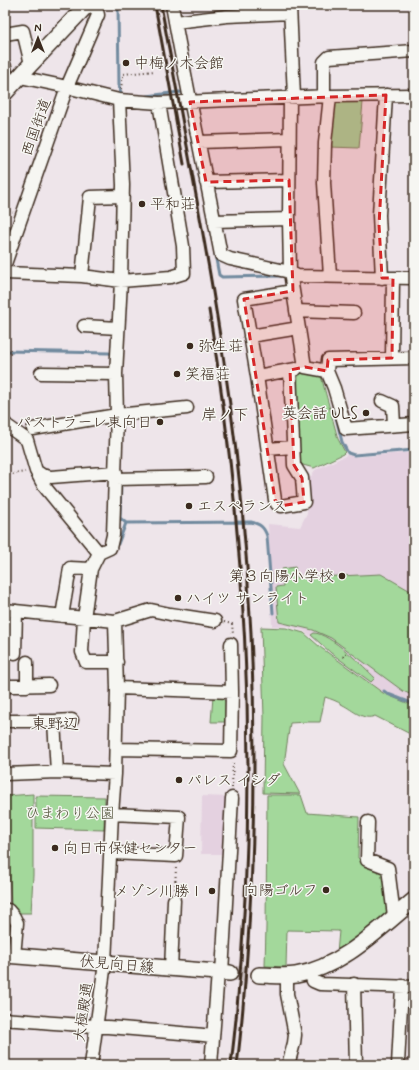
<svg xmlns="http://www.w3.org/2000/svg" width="419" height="1070" font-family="Mynerve,'Klee One',sans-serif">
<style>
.built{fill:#e4d1e0}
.green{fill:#a3d89b;stroke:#6f815c}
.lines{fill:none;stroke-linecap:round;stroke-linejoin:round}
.stream{stroke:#728b9f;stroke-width:3}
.major-tunnel{stroke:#cac0c1;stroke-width:15;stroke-dasharray:15 8;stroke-linecap:butt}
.minor-casing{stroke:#3b2a1e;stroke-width:15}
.major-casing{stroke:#3b2a1e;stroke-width:18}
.path{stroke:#3b2a1e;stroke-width:2;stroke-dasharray:1 3;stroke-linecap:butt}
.minor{stroke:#f6f6f2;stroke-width:12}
.major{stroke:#f6f6f2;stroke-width:15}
.rail{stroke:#3b2a1e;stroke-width:3}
.marked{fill:#d62828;fill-opacity:0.2;stroke:#d62828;stroke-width:3;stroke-dasharray:8 5;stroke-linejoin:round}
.poi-dot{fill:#3b2a1e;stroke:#f6f6f2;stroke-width:1.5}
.labels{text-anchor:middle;stroke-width:3;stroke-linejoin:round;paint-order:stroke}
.poi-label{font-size:15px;fill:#3b2a1e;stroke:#f6f6f2;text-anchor:start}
.street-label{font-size:15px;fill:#3b2a1e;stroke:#f6f6f2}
.park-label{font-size:15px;fill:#55563d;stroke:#f6f6f2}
.neighbourhood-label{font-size:16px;fill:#3b2a1e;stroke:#f6f6f2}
</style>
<rect width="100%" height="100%" fill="#eee5ea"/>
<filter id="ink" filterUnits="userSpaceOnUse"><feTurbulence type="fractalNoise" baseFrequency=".025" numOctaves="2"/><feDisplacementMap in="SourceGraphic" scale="8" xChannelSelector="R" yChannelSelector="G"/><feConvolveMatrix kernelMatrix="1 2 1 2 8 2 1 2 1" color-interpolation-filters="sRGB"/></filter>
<g filter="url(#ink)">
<path class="built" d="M414,452V702L391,694L386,690L382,692L332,654L304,631L287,626H272L268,524L300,527L307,513L308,504L306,480L310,478L315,470L347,455L356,457Z
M202,796L229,797L226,854H201Z"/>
<path class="green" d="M337,102H363L359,148L329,147L333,105Z
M314,369L319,372L321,376L338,439L345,452L343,454L314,468L303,465L300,462L297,401L298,374Z
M295,567L297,578L381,574L414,593V696L403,691L331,638L313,630L279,622L276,587L283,586L282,569Z
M261,627L286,628L304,633L320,647L383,693L414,706V736L375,716C363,721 353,710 343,705C337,701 331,699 325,697L320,722H306L290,723L284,764L300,794L263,793L264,717Z
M314,633C329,633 365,667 375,678L371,682L331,653L311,635Z
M213,697L222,698L227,703L226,722H211Z
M33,794V875L31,913H16L11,905L5,796Z
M267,795H301L307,813L359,817L358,858L376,869H384L388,910L385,917L337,953L339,931L287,930L286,967L265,966L266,927Z
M36,796L105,797L104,830L36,828Z"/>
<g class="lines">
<path class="stream" d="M118,5L119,86L121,94L124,95
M147,96L179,92L184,93V95
M215,254L219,275L222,277L281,276
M5,351L109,353L115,356
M333,405L342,442L348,453L354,455L414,450
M121,483L120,518L126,523L251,522C260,524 264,527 267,536L273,613
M118,544L126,523
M384,691L388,694L414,704"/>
<path class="major-tunnel" d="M230,973L259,975"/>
<g class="minor-casing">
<path id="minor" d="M172,5C187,89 205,172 221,255L230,259L290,272L297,276L414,278
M290,6L294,97
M175,22L227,16L290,13
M5,34L23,31L31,64
M5,66L6,76
M20,77L58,85L119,100L159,103L330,96L414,95
M324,96V62L329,57L414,51
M330,96L325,143L324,183L330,276
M290,97L289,219L290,272L305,367L327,371
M199,142L289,139
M206,182L289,180
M214,221L289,219
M5,264L67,87L98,15L97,11L92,5
M5,273L82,276L121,281L171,277L184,273L183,246L159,103
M82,276L90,197L123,196
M382,278L379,215L386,95
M296,311L354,313
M84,326L118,328
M250,336L299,328
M392,358L393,278
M414,358L328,360L327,371L334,388L346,429L414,424
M290,370L294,465L302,478L304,502L281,506L277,504L275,500L257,376L244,299L293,291
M41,373L116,374
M257,376L296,369
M382,401L393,406L394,425
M5,423L6,425L27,440L36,471L44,486L99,553
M33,429L117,415L187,408
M268,449L293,447
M36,471L42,475L51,477L116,472
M116,479L206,477
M5,610L115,621L151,610L170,614L215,621
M62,616L70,568L91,569
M15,653L16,611
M27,662V686
M117,662H86L82,652L84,618L91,569L99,553L110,548L113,535L117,415L116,374L121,281L123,185L119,100
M5,686L49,685
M117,688L232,692
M5,721H54L57,772
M54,721L72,720
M116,749L231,751L232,692L231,644
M5,774L57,772L115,774
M368,822L367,860L388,868L394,916
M111,853L176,856L179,817L112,814
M5,910H8L14,917L17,923L14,956
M171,969L174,900
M310,972L313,981L320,984L414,987
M222,973L232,798
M287,976V994L295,1035L294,1043L288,1065
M354,984L356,1065
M5,1019C74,1025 143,1029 212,1036
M91,1065L105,963L112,814L115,774L117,688L115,621
M211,1065L218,972
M398,1065L402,986"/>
</g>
<g class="major-casing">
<path id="major" d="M5,93L31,64L87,5
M5,955L230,973
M259,975C271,975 284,977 296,975C342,967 379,929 414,900"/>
</g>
<path class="path" d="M121,89L123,74L155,71
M5,210L13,212
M5,472L12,474L25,472
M224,622L232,624L233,634
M343,657L348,651
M232,788L233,761
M175,889L176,867"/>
<use href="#minor" class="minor"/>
<use href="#major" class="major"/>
<path class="rail" d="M155,5L184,164
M161,5C190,165 223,325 240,487C255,633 258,779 249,926C246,972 243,1019 237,1065
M209,310C250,560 261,813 231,1065"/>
</g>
</g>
<path class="marked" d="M386,95L379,225L382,278H393L392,358L328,360L327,371L305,367L290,370L294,465L302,478L304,502L281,506L275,500L244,299L293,291L289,180L206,182L190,102Z"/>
<g class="poi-dot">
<circle cx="126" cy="63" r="4"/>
<circle cx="142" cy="204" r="4"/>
<circle cx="190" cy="346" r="4"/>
<circle cx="177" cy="374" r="4"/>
<circle cx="366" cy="413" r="4"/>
<circle cx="160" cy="422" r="4"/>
<circle cx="189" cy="506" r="4"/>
<circle cx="342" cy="576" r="4"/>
<circle cx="178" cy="598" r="4"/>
<circle cx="179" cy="780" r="4"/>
<circle cx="55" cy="848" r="4"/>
<circle cx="326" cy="890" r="4"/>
<circle cx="212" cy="891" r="4"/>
</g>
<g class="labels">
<g class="poi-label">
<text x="134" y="68">中梅ノ木会館</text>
<text x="150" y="209">平和荘</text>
<text x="198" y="351">弥生荘</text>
<text x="185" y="379">笑福荘</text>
<text x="358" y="418" text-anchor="end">英会話 ULS</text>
<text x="152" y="427" text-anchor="end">パストラーレ東向日</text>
<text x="197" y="511">エスぺランス</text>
<text x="334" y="581" text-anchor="end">第３向陽小学校</text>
<text x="186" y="603">ハイツ サンライト</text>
<text x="187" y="785">パレス イシダ</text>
<text x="63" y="853">向日市保健センター</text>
<text x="318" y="895" text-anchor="end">向陽ゴルフ</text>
<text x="204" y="896" text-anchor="end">メゾン川勝Ⅰ</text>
</g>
<g class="street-label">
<text transform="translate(36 127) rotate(-70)" y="5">西国街道</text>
<text transform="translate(117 964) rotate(5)" y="5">伏見向日線</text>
<text transform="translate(83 1012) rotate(-82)" y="5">大極殿通</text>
</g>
<g class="park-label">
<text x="70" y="818">ひまわり公園</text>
</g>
<g class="neighbourhood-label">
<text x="225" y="420">岸ノ下</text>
<text x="55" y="729">東野辺</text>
</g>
</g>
<rect width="419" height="1070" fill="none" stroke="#f6f6f2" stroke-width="20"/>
<rect x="10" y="10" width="399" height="1050" fill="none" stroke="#3b2a1e" stroke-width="1.5" filter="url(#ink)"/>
<g transform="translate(38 38)" stroke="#f6f6f2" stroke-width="3" paint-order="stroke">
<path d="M0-3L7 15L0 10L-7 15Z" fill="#3b2a1e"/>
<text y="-6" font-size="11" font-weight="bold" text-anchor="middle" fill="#3b2a1e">N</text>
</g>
</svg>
